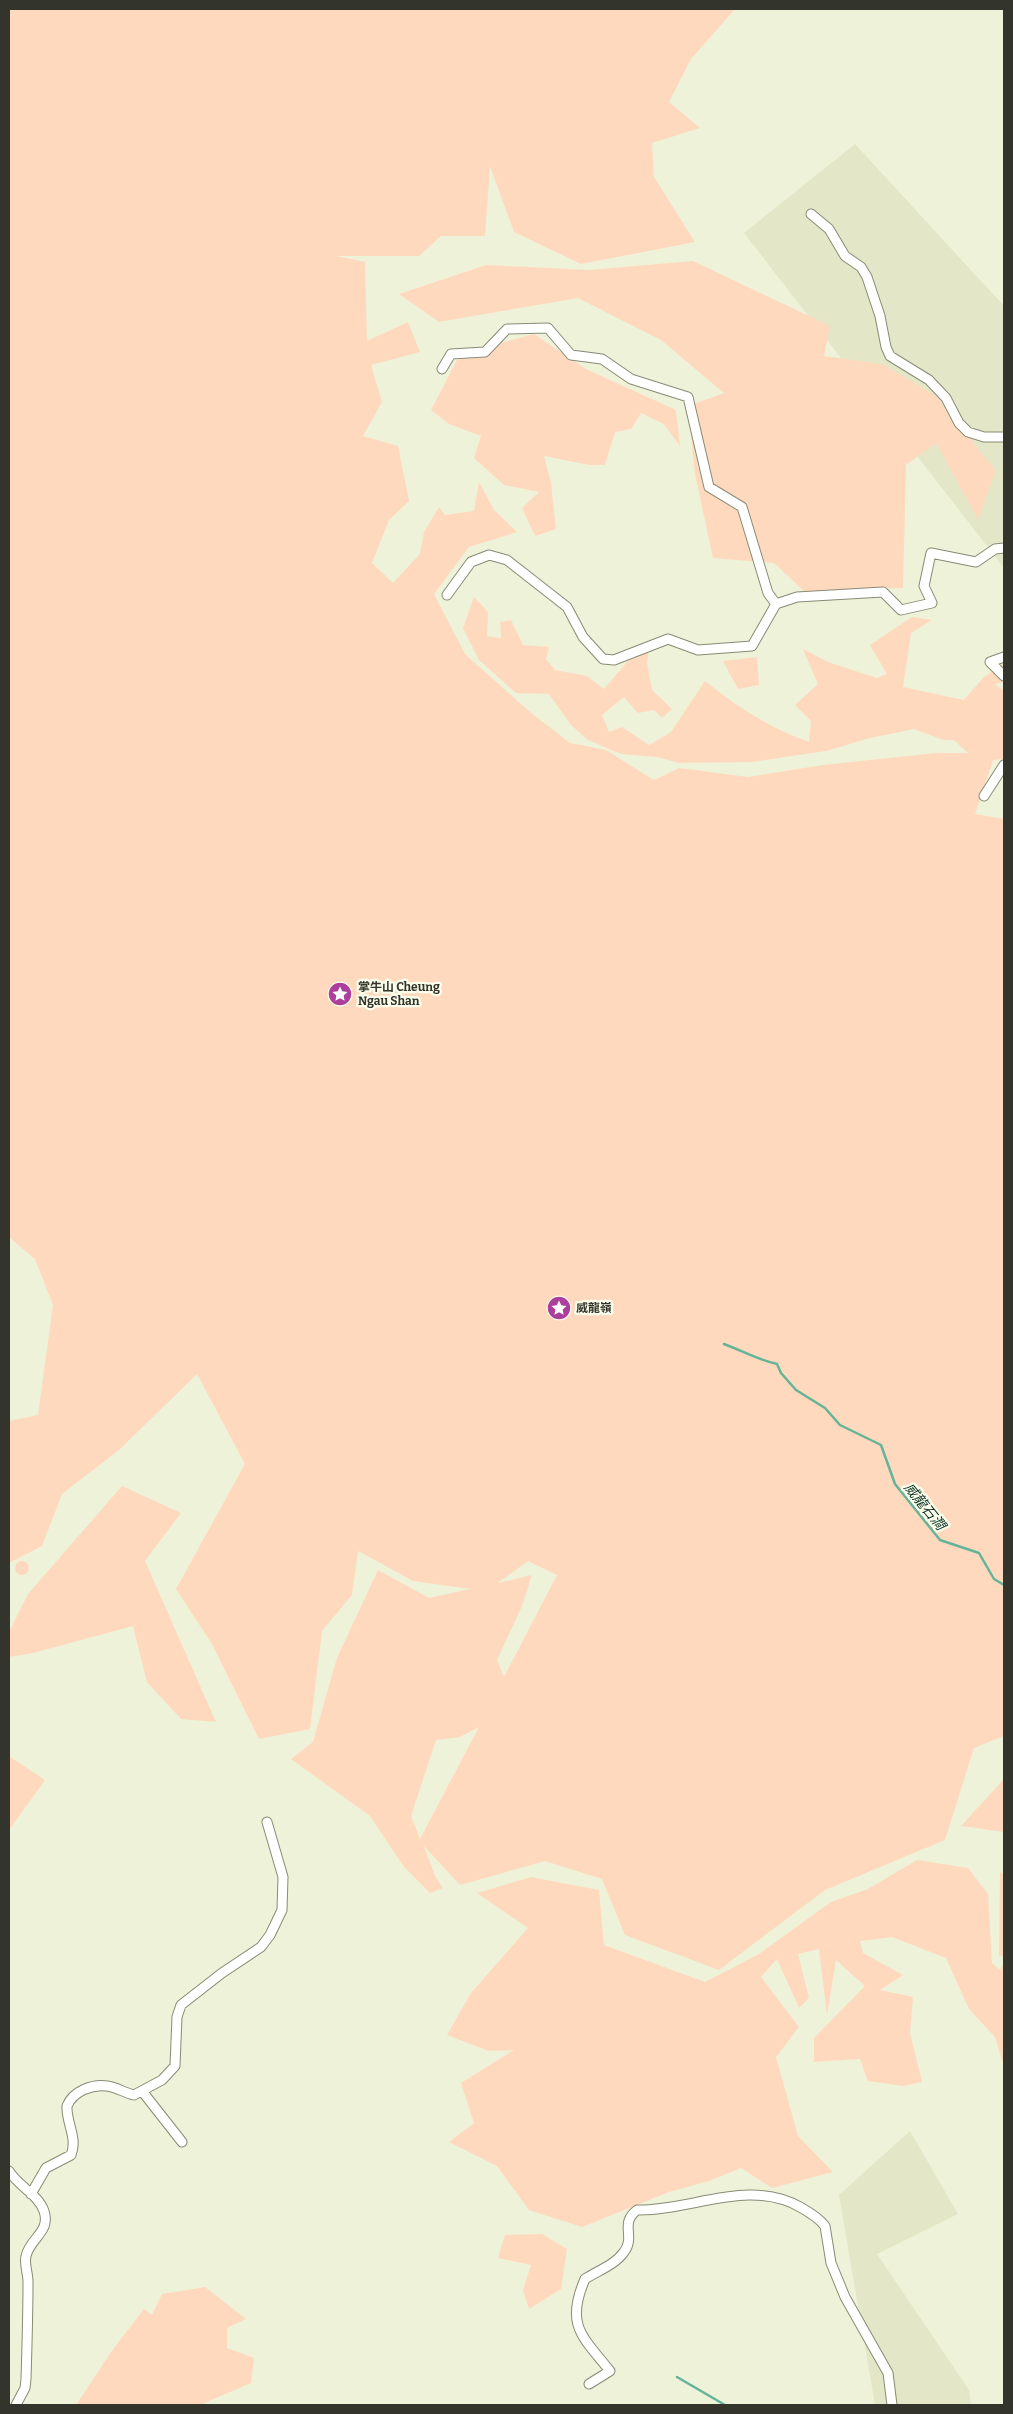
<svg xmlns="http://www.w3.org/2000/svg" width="1013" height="2414" font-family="Bitter,'Noto Sans TC',serif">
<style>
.built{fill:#e3e7c8}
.green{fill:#ffd9bd;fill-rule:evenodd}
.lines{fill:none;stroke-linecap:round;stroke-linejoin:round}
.stream{stroke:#63b499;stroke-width:2.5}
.minor-casing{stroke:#888b75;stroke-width:11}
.minor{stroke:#fff;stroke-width:9}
.labels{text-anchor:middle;stroke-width:4.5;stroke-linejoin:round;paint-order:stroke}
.poi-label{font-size:12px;font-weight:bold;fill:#33342b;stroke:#fbffeb;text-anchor:start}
.water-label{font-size:14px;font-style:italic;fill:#0a3126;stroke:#fbffeb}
</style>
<rect width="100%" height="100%" fill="#eef2d9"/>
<path class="built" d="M855,144L1004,306V568L744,233Z
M910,2131L958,2214L877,2254L969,2390L971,2405H875L839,2195Z"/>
<path class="green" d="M9,9H735L691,59L669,102L700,128L652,143L654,177L695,242L581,264L514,232L490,166L485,236H441L419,256H336L365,262L367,341L408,322L420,352L371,365L382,402L363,436L398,446L409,501L389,520L372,563L393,583L420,554L424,532L439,507L445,515L474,511L479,482L494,510L517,532L469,547L434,594L465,654L530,712L570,743L606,750L654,780L679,768L748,777L823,765L936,753H968L954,740H943L914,729L870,738L826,751L752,762L679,763L657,757L621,754L588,740L571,725L549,694L516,693L479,660L463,628L474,597L488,612L487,636L501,638L500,622L511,620L523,645L549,647L546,659L555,670L587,676L604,689L627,662L649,650L647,663L652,690L672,709L662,718L654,710L638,713L624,697L602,715L609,732L622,727L649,745L671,732L705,681C737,707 770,728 809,742L811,721L795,705L818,684L803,649L828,662L877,678L887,674L870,645L912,617L932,620L911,633L903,687L964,700L984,677L1004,664V682L995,684L1004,691V759L993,760L975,814L1004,819V1736L974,1748L945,1840L825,1890L719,1970L625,1935L602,1879L545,1861L460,1885L424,1846L435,1876L443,1888L430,1893L404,1867L370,1816L291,1759L313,1742L337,1658L378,1570L429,1598L470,1589L413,1581L358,1551L352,1595L322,1631L310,1729L259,1739L212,1644L176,1589L245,1464L197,1374L119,1450L62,1494L42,1546L9,1563V1421L38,1415L53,1305L35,1259L9,1237ZM528,1561L557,1575L504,1677L497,1660L522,1606L532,1575L498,1583ZM479,1727L420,1839L411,1816L436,1740L460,1737Z
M693,261L830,326L824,356L882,364L935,395L996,471L978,519L936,443L906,465L903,588L805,592L774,563L713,558L695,474L688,406L724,393L661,340L578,298L439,322L399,294L486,265L589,270Z
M534,334L586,369L676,410L680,446L664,424L641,413L631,429L615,432L605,465H589L544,456L551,483L556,529L535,536L522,508L539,492L504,485L474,458L481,436L449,424L431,410L457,360L501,343Z
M757,657L759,685L738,689L723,661Z
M122,1486L181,1513L145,1561L216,1722L181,1719L147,1682L133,1626L33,1653L9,1657V1632L28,1594Z
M15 1568a7 7 0 1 1 14 0a7 7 0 1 1-14 0Z
M9,1756L45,1780L9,1830Z
M1004,1779V1832L961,1826Z
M917,1860L968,1868L988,1894L992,1963L1000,1970L1004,1963V2066L995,2037L969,2009L946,1958L892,1937L860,1941L863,1953L903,1975L880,1990L913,1997L910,2033L922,2082L903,2086L868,2081L860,2059L814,2062V2038L865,1986L836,1960L827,2015L819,1949L798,1954L809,1998L799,2008L777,1959L761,1977L799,2027L776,2057L798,2136L833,2172L772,2188L741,2168L709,2181L669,2192L582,2227L529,2210L497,2166L449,2142L474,2123L461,2083L514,2050L489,2051L447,2035L471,1993L528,1928L477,1893L531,1877L599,1890L604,1945L705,1982L759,1954L831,1902L868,1889Z
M1000,1872L1004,1874V1957L999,1955Z
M542,2234L567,2249L561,2289L529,2309L523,2290L531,2265L498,2258L505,2235Z
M205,2287L246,2319L227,2328V2348L254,2358L251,2383L200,2405H76L111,2352L144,2309L152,2315L162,2294Z"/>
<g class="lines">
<path class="stream" d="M724,1344C743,1351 758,1360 777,1364L781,1373L796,1390L825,1408L840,1425L881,1445L895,1484L940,1540L979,1553L994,1579L1004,1585
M677,2377L725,2405"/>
<g class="minor-casing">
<path id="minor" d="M811,214L829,229L845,256L861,267L867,277L880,316L886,347L890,356L929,380L946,398L959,423L968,432L984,437H1004
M442,369L451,354L485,352L507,329L548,328L571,355L602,359L631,379L688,397L709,487L742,507L768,593L776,604
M447,595L471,562L489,555L507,560L567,607L583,637L603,659L614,660L668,639L698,650L752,646L776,604L797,597L883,592L901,610L932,603L924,586L931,553L976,562L995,549L1004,548
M1004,657L990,662L1004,676
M984,796L1004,765
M142,2091L182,2142
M9,2171C18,2186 38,2194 44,2211C51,2232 30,2238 26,2256C24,2264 28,2273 28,2282C28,2315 27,2347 26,2379L25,2388L16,2405
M31,2194L46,2168L71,2155C78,2138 66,2123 67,2106C73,2091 92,2084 107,2086C116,2087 125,2093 134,2095L162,2080L175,2066L177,2017L181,2005L222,1973L261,1947L270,1935L282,1910L283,1877L267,1822
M589,2384L610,2371C582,2336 565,2325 585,2279C597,2271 615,2265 624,2252C636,2236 619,2224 637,2210C691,2211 749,2178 800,2207C809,2212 819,2218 825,2226L831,2263L845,2297L888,2373L892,2405"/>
</g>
<use href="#minor" class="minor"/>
</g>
<defs>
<g id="sight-disc" transform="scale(1.25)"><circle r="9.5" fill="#ad3f9c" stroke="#fbffeb"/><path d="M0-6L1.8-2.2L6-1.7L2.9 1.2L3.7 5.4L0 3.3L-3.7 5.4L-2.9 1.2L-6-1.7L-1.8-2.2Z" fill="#fff"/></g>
</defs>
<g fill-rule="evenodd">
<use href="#sight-disc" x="340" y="994"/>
<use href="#sight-disc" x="559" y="1308"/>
</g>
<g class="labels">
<g class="poi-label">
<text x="358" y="991">掌牛山 Cheung<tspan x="358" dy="14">Ngau Shan</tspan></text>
<text x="576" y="1312">威龍嶺</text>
</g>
<g class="water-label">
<text transform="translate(925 1506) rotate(51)" y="5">威龍石澗</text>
</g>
</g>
<rect width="1013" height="2414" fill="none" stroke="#33342b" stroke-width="20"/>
</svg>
